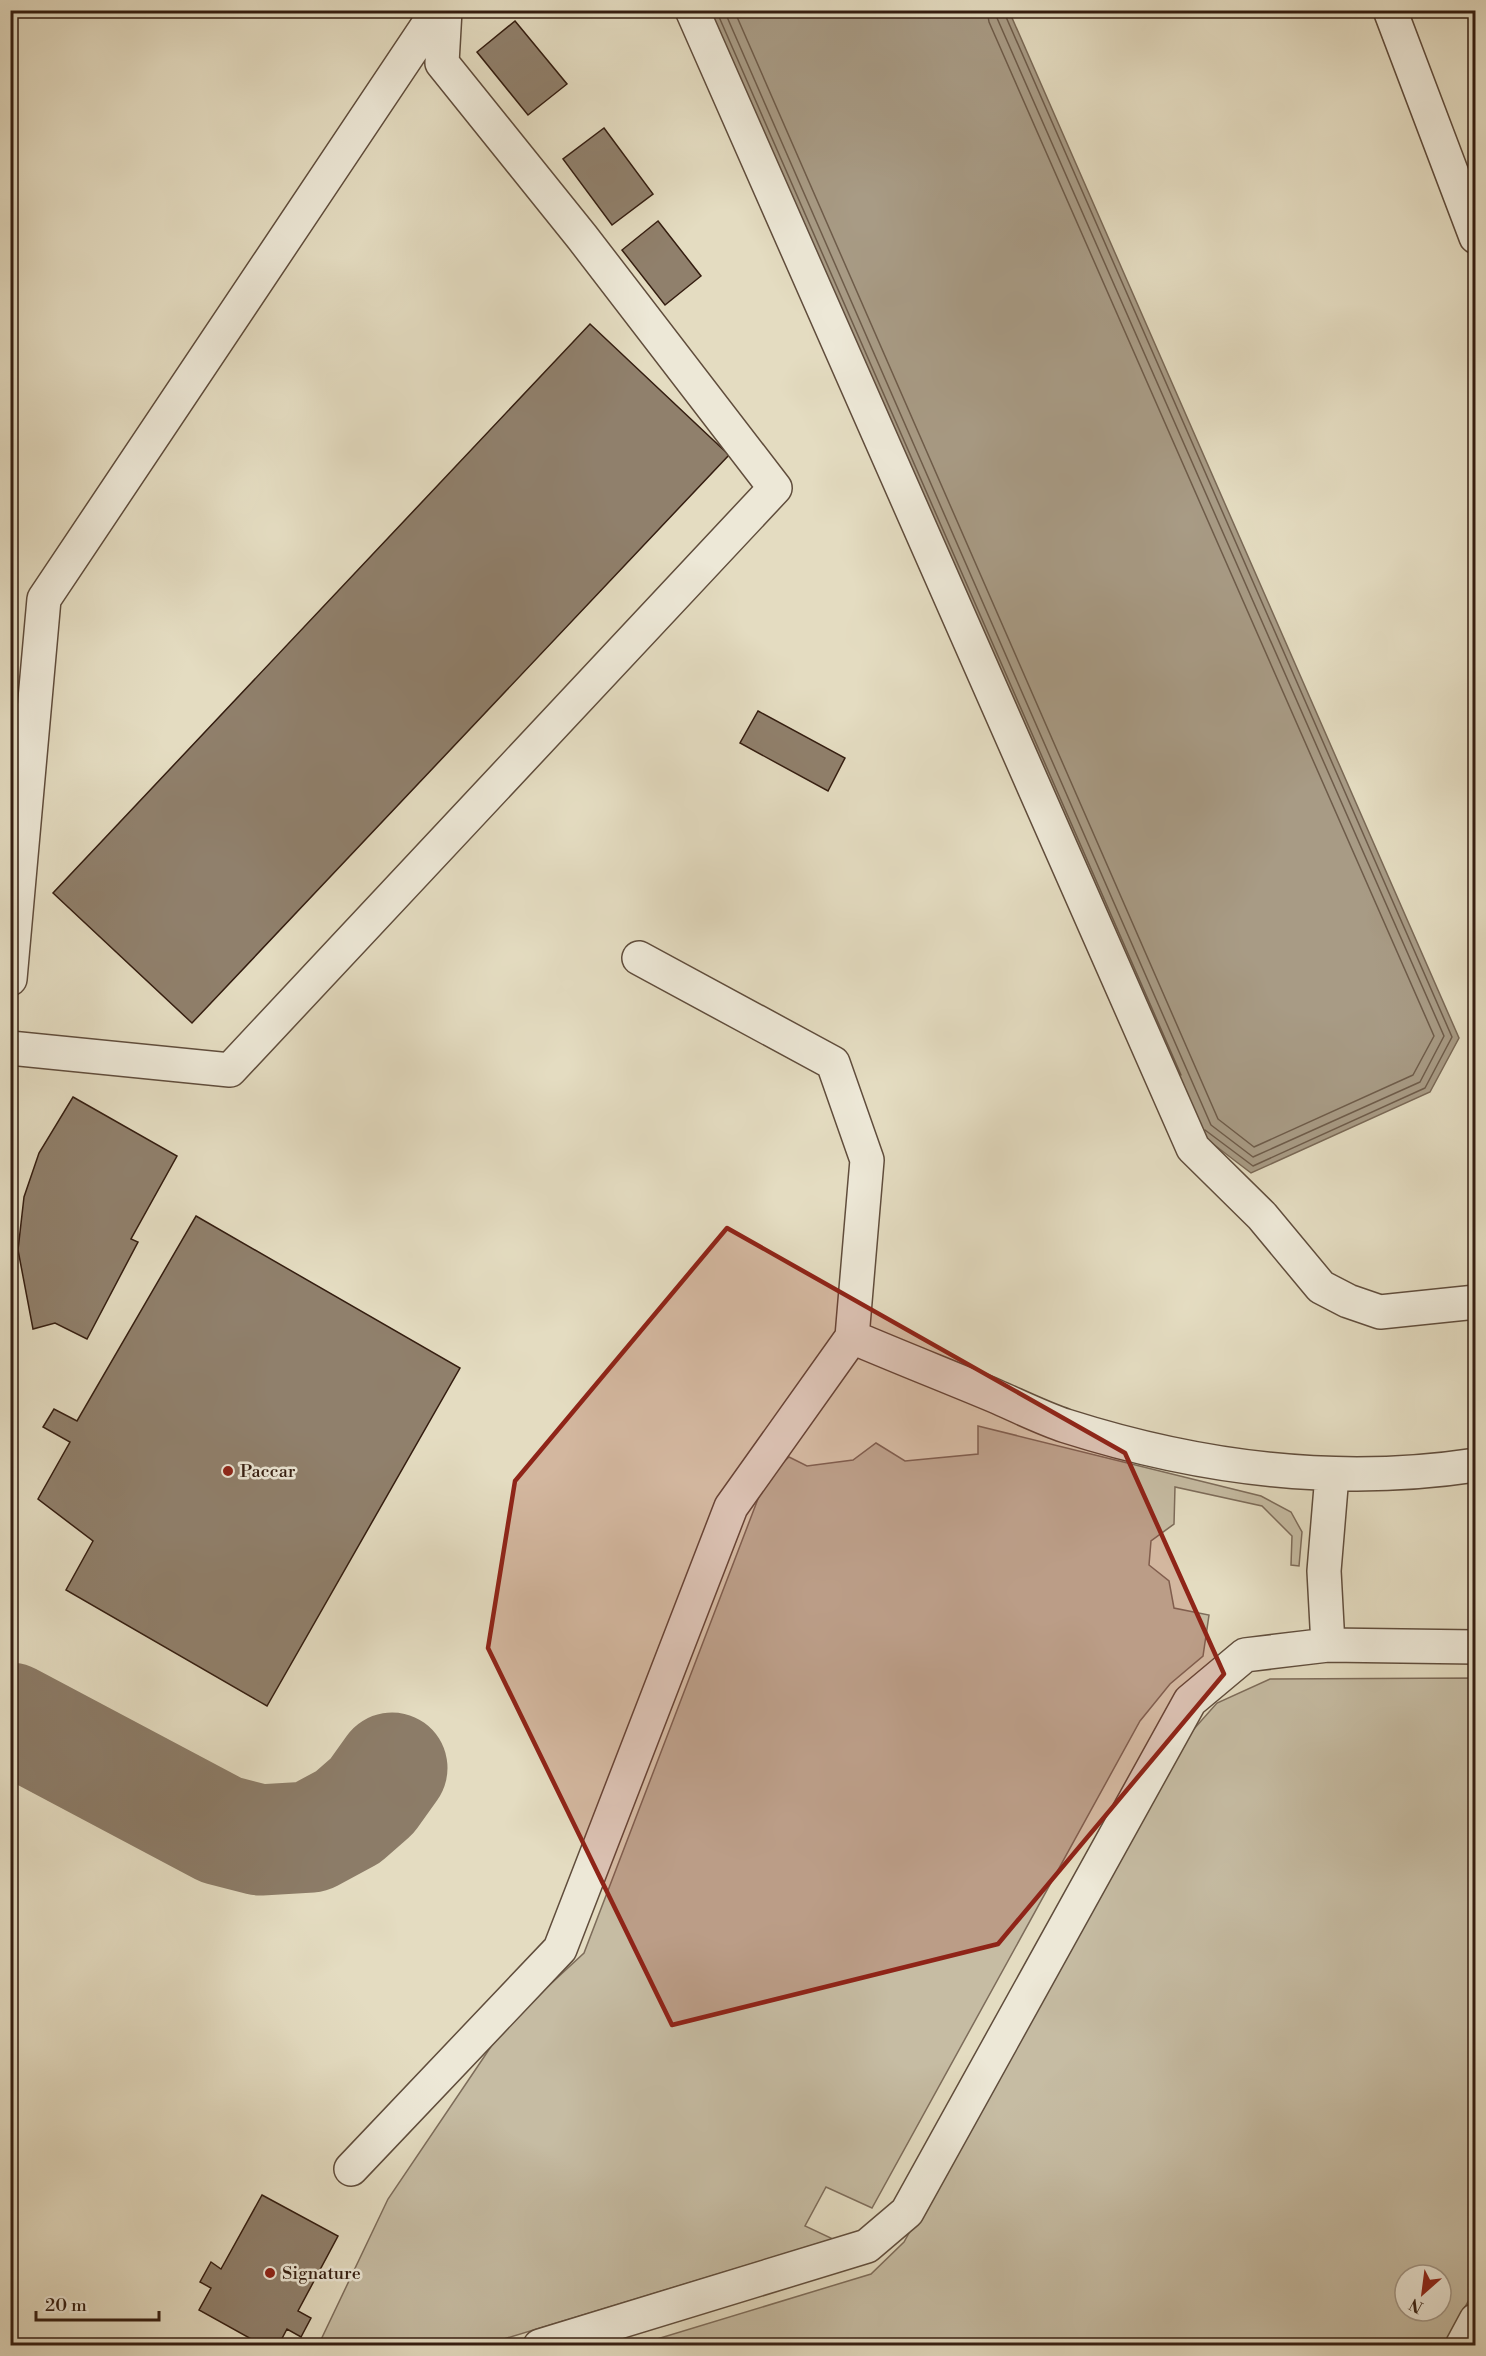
<svg xmlns="http://www.w3.org/2000/svg" width="1486" height="2356" font-family="'Libre Bodoni',serif">
<style>
.green{fill:#c6bca3;stroke:#7d6c5a;stroke-width:1.5;fill-rule:evenodd}
.water{fill:#a89b85;stroke:#7a6956;stroke-width:1.5}
.lines{fill:none;stroke-linecap:round;stroke-linejoin:round}
.shore{stroke:#6e5c4a;stroke-width:1.5}
.taxiway{stroke:#8c7c68;stroke-width:111}
.building{fill:#90806c;stroke:#341d10;stroke-width:1.5}
.minor-casing{stroke:#604d3c;stroke-width:36}
.minor{stroke:#ede8d7;stroke-width:33}
.marked{fill:#8f2418;fill-opacity:0.2;stroke:#8f2418;stroke-width:4.5;stroke-linejoin:round}
.poi-dot{fill:#8f2418;stroke:#ede8d7;stroke-width:2}
.labels{text-anchor:middle;stroke-width:5;stroke-linejoin:round;paint-order:stroke}
.poi-label{font-size:18px;fill:#341d10;stroke:#ede8d7;text-anchor:start}
</style>
<rect width="100%" height="100%" fill="#e4dcc1"/>
<filter id="stains"><feTurbulence type="fractalNoise" baseFrequency=".00333" numOctaves="4"/><feColorMatrix values="0 0 0 0 .2 0 0 0 0 .09 0 0 0 0 .02 0 0 0 .5 -.17"/></filter>
<radialGradient id="worn" r=".72"><stop offset=".6" stop-color="#630" stop-opacity="0"/><stop offset="1" stop-color="#630" stop-opacity=".3"/></radialGradient>
<path class="green" d="M978,1426L1261,1496L1291,1512L1302,1532L1299,1566L1291,1565L1292,1536L1262,1506L1175,1487L1174,1524L1151,1541L1149,1565L1169,1581L1174,1608L1209,1615L1203,1656L1170,1684L1140,1721L872,2208L826,2187L805,2226L833,2239L484,2345L318,2346L388,2199L484,2057L504,2027L584,1953L766,1478L789,1457L807,1466L853,1460L876,1443L905,1461L978,1454Z
M1475,1678L1476,2287L1444,2345L634,2346L871,2274L904,2242L1177,1748L1217,1703L1270,1679ZM1405,2275H1441V2311H1405Z"/>
<path class="water" d="M709,11H1009L1459,1038L1430,1092L1251,1173L1200,1134Z"/>
<g class="lines">
<path class="shore" d="M716,10L1181,1075
M724,10L1211,1125L1253,1157L1420,1082L1444,1036L997,18L996,10
M734,10L1218,1119L1254,1147L1413,1075L1434,1036L989,22L987,10
M1003,10L1452,1037L1425,1088L1253,1166L1205,1130"/>
<path class="taxiway" d="M10,1718L221,1830L260,1840L311,1837L348,1817L372,1796L392,1768"/>
</g>
<path class="building" d="M515,21L567,84L528,115L477,52Z
M604,128L653,194L612,225L563,159Z
M658,221L701,276L665,305L622,250Z
M590,324L729,455L192,1023L53,893Z
M758,711L845,758L828,791L740,743Z
M73,1097L177,1156L131,1239L138,1242L87,1339L55,1323L33,1329L18,1250L24,1197L39,1153Z
M196,1216L460,1368L267,1706L66,1590L93,1541L38,1499L70,1442L43,1427L54,1409L77,1421Z
M262,2195L338,2236L298,2311L311,2318L301,2337L287,2329L278,2346H264L199,2310L211,2288L200,2282L211,2262L221,2269Z"/>
<g class="lines">
<g class="minor-casing">
<path id="minor" d="M692,10L1193,1148L1262,1216L1321,1287L1348,1301L1380,1312L1476,1302
M1390,10L1476,237
M10,979L44,599L438,10
M10,1048L230,1070L775,488L582,237L442,63L445,10
M852,1337C899,1357 947,1376 995,1396C1018,1406 1042,1418 1066,1426C1198,1468 1338,1486 1476,1465
M1328,1645L1324,1571L1332,1475
M351,2169L560,1949L731,1507L852,1337L867,1160L833,1063L639,958
M540,2346L867,2246L907,2212L1190,1701L1245,1655L1328,1645L1476,1647
M1462,2346L1476,2320"/>
</g>
<use href="#minor" class="minor"/>
</g>
<path class="marked" d="M727,1228L1125,1453L1224,1674L998,1944L672,2025L488,1648L515,1481Z"/>
<g class="poi-dot">
<circle cx="228" cy="1471" r="6"/>
<circle cx="270" cy="2273" r="6"/>
</g>
<g class="labels">
<g class="poi-label">
<text x="240" y="1477">Paccar</text>
<text x="282" y="2279">Signature</text>
</g>
</g>
<rect width="1486" height="2356" fill="none" stroke="#e4dcc1" stroke-width="36"/>
<rect x="12" y="12" width="1462" height="2332" fill="none" stroke="#341d10" stroke-width="3"/>
<rect x="18" y="18" width="1450" height="2320" fill="none" stroke="#341d10" stroke-width="1.5"/>
<g transform="translate(1423 2293) rotate(208)"><circle r="28" fill="#ede8d7" stroke="#a39787" stroke-width="1.5"/>
<path d="M0-4.5L10 22L0 15L-10 22Z" fill="#8f2418"/>
<text y="-9" font-size="16" font-weight="bold" text-anchor="middle" fill="#341d10">N</text>
</g>
<path d="M36 2311v9h123v-9" fill="none" stroke="#341d10" stroke-width="3"/>
<text x="45" y="2311" font-size="18" fill="#341d10" stroke="#ede8d7" stroke-width="4.5" paint-order="stroke">20 m</text>
<rect width="100%" height="100%" filter="url(#stains)"/>
<rect width="100%" height="100%" fill="url(#worn)"/>
</svg>
